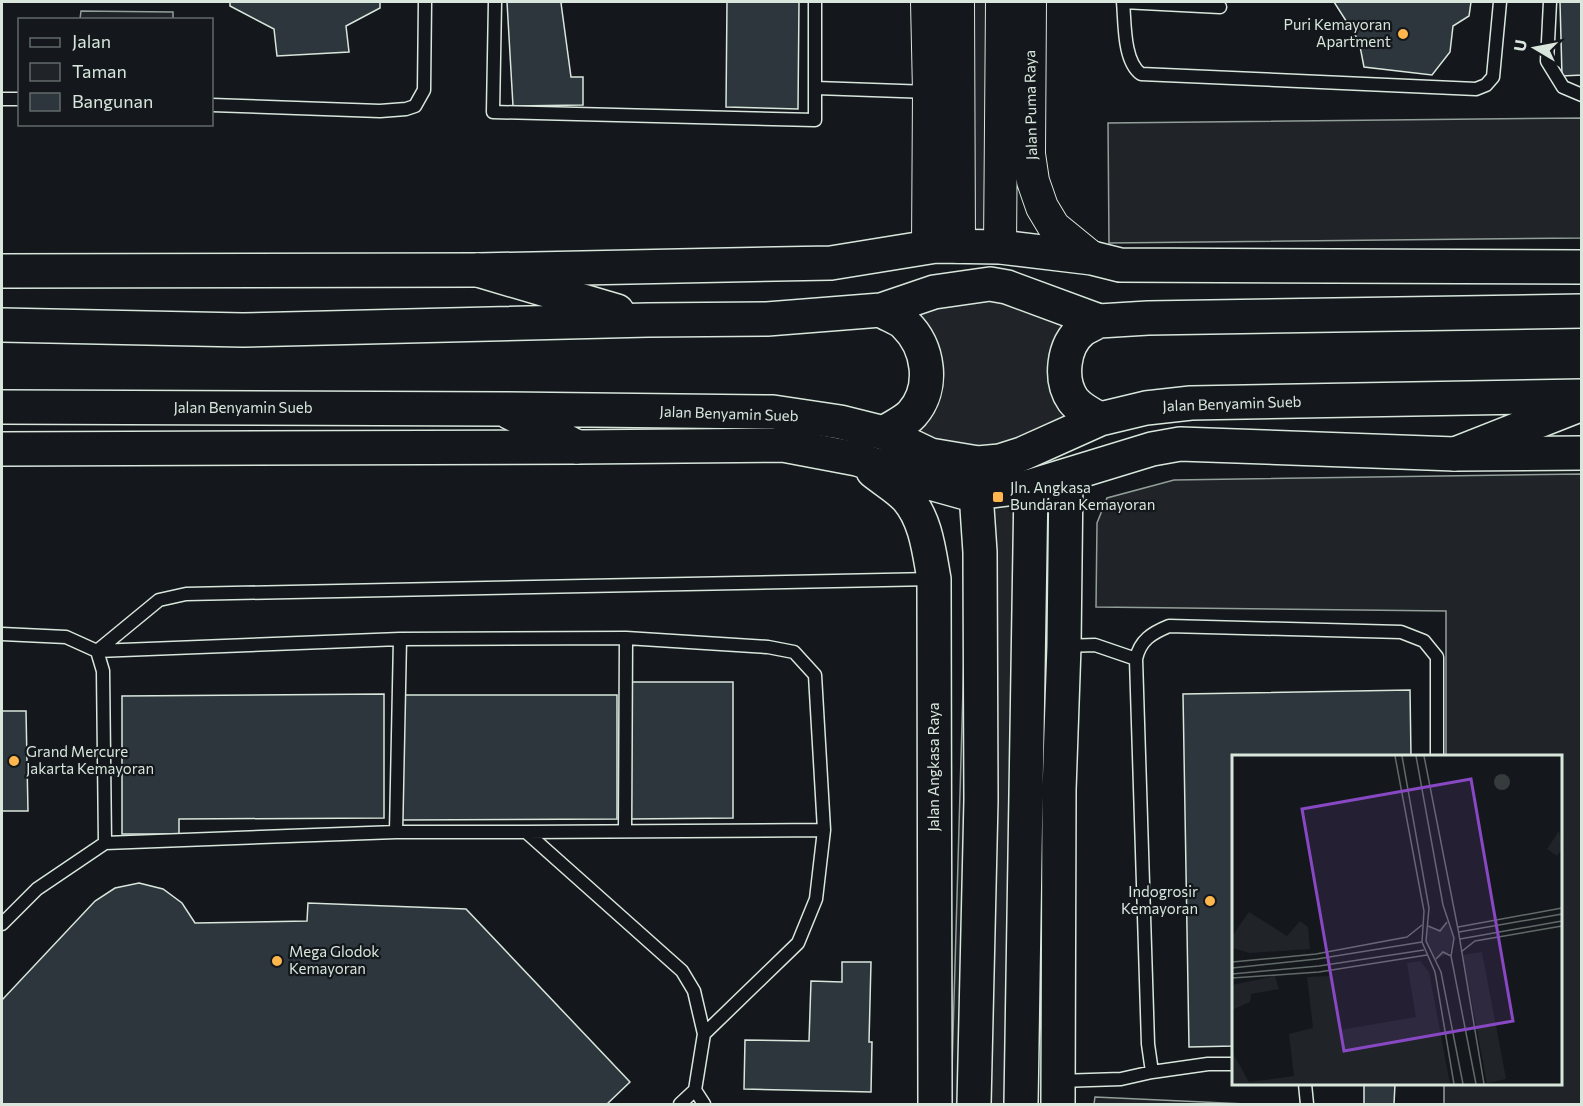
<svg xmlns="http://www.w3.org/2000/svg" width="1583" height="1106" font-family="Commissioner,sans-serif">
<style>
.green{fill:#202428;stroke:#939e99;stroke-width:1.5}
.building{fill:#2c363c;stroke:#d8e6dc;stroke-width:1.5}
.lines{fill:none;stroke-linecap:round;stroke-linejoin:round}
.service-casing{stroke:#d8e6dc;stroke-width:15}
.tertiary-casing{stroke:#d8e6dc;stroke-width:34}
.secondary-casing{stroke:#d8e6dc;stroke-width:36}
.primary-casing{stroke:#d8e6dc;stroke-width:36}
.service{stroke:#14181c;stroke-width:12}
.tertiary{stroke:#14181c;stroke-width:32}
.secondary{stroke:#14181c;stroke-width:33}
.primary{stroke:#14181c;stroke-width:33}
.poi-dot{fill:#ffb74d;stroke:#14181c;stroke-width:2}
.labels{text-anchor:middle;stroke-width:4.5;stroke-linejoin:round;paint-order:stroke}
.poi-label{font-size:15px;fill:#d8e6dc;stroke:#14181c;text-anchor:start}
.street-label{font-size:15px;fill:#d8e6dc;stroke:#14181c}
.inset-road{fill:none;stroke:#626a69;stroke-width:1.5}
.view{fill:#8948c3;fill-opacity:0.15;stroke:#8948c3;stroke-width:3}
.inset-edge{fill:none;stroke:#d8e6dc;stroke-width:3}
</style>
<rect width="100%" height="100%" fill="#14181c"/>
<path class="green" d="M944,2H1001L1000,247L936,246Z
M81,11L173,12V19H80Z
M1581,118V238L1109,243L1108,123Z
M964,287L1099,321L1064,367L1100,419L1022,454L884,433L927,365L881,310Z
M1581,474V1104H1444V1084H1560V756H1446V611L1096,607L1097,523L1107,498L1174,480Z
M1031,486L1020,1104H951L968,516Z
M1095,1097L1246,1104H1094Z"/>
<path class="building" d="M230,2H380V8L346,26L349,52L277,56L274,29L230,6Z
M507,2H563L561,3L571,77H583V105L513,106Z
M727,2H799L798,109L726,107Z
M1334,2H1471L1469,16L1453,26L1450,52L1432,75L1364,67L1359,41Z
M1560,2H1582V75L1562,76Z
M629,682H733V818L629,819Z
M1410,690L1411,756H1234V1046L1189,1047L1183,694Z
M384,694V818L179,819V834H122V696Z
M401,695H617V819L402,820Z
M2,711H26L28,811H2Z
M139,883L163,889L182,903L195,923L307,921L308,903L466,909L630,1082L607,1104H2V1000L95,901L115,888Z
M842,962H871L869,1042H872L871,1092L744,1089L745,1040L809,1041L811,981L842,982Z
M1364,1084H1395L1394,1104H1364Z"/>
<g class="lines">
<g class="service-casing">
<path id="service" d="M495,2L493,112L815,120V2
M1123,2C1125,22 1123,61 1141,74L1476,89L1486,85L1493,77L1500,2
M1123,2L1220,7
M1550,2L1547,61L1563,87L1582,95
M816,88L929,92
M2,99H20
M212,105L380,111L406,109L415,106L424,90L425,2
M2,634L66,637L97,651L400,639L626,638L768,647L794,652L815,675L824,830L816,899L798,943L704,1034
M1064,646L1095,645L1136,659
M97,651L159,600L186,594L932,579
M97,651L103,671L105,843
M625,831L626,638
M396,832L400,639
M526,832L824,830
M2,924L37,889L105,843L396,832H526L682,971L694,991L704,1034L695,1090L704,1104
M1152,1072L1208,1064H1234
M1059,1081L1121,1079L1152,1072L1148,1044L1136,659C1140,640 1152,633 1169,626L1401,632L1424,641L1437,657V756
M1305,1084L1307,1104
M680,1104L695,1090"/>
</g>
<g class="tertiary-casing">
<path id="tertiary" d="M927,2L929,92L928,246
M958,2L959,247
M1030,2L1029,154L1033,181L1042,207L1054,227L1092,258
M1000,247L1002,2"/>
</g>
<g class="secondary-casing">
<path id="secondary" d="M2,271L478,270L831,263L936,246L1000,247L1092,258L1120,265L1582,267
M2,449L577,447L783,445L857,459L930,483L966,493H976L1031,486L1152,449L1180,444L1455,454L1582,453
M873,471C884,480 898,488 907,498C926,520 929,551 934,579L935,1104
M974,1104L981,800L980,552L976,493
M1021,1104L1031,486
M1058,1104L1059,790L1064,646L1066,476"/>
</g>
<g class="primary-casing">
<path id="primary" d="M478,270L617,311
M881,310C888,315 899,318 905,324C929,347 935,388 912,414C905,422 892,427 884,433
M1099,321C1093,324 1087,327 1082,330C1063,345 1059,380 1073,400C1080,409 1090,414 1100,419
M2,325L243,330L648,320L767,319L881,310L934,292L990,284L1007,287L1099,321L1148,318L1582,311
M2,407L503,409L773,412L840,422L884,433L930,455L978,463L1000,461L1022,454L1100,419L1146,408L1191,403L1582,396
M509,412L577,447
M1455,454L1582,404"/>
</g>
<use href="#service" class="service"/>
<use href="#tertiary" class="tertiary"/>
<use href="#secondary" class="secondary"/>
<use href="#primary" class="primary"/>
</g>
<g class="poi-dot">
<circle cx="1403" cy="34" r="6"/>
<rect x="992" y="491" width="12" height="12" rx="3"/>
<circle cx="14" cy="761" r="6"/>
<circle cx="1210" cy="901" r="6"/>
<circle cx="277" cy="961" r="6"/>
</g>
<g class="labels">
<g class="poi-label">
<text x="1391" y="30" text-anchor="end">Puri Kemayoran<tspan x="1391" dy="17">Apartment</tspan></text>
<text x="1010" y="493">Jln. Angkasa<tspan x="1010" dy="17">Bundaran Kemayoran</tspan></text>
<text x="26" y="757">Grand Mercure<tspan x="26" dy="17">Jakarta Kemayoran</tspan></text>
<text x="1198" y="897" text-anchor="end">Indogrosir<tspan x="1198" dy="17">Kemayoran</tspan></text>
<text x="289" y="957">Mega Glodok<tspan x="289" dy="17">Kemayoran</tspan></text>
</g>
<g class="street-label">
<text transform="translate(1031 105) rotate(-91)" y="5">Jalan Puma Raya</text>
<text transform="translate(1232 404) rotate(-2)" y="5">Jalan Benyamin Sueb</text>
<text x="243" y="413">Jalan Benyamin Sueb</text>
<text transform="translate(729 414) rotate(2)" y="5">Jalan Benyamin Sueb</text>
<text transform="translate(934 767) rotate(-90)" y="5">Jalan Angkasa Raya</text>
</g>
</g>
<g transform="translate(1232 755)">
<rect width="330" height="330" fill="#14181c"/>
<path d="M327,76L330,93L325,101L315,94ZM17,157L55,181L68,166L76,172L78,194L18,198L0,193V181ZM215,167L222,183L217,198L204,204L194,186L196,171L204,176ZM250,197L274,324L255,328L231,200ZM188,206L197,217L218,329H0V286L2,300L17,327L62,321L57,279L81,273L75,222L100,221L108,275L184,262L175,208ZM43,221L47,234L19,239L18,247L0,255V230Z" fill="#202428"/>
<path d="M262 27a8 8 0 1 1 16 0a8 8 0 1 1-16 0Z" fill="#363b3e"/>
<path class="inset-road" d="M163,1L192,156L190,187L203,217L222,329M170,1L197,153L194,186L209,217L231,329M184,1L211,150L222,183L219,201L244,329M192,1L226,174L252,329M196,171L208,176L215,167M226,172L330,153M227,177L330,159M228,184L330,166M229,197L243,186L330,171M204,204L211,197L219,201M0,207L84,199L175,182L190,170M0,213L85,204L190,187M0,219L87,211L192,195M0,223L87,217L195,200"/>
<path class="view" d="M239,24L281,266L112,296L70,54Z"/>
<rect width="330" height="330" class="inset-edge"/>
</g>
<rect width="1583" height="1106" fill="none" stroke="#d8e6dc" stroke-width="6"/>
<rect x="18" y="18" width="195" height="108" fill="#14181c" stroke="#626a69" stroke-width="1.5"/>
<rect x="30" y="38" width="30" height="9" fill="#14181c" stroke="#626a69" stroke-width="1.5"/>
<text x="72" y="48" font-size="18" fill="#d8e6dc">Jalan</text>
<rect x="30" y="63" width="30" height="18" fill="#202428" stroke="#626a69" stroke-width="1.5"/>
<text x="72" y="78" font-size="18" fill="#d8e6dc">Taman</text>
<rect x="30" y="93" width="30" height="18" fill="#2c363c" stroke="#626a69" stroke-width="1.5"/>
<text x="72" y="108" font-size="18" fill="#d8e6dc">Bangunan</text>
<g transform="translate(1535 48) rotate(280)" stroke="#14181c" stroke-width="4.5" paint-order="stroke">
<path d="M0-4.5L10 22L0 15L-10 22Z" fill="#d8e6dc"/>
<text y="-9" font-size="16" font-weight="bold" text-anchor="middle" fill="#d8e6dc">U</text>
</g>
</svg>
